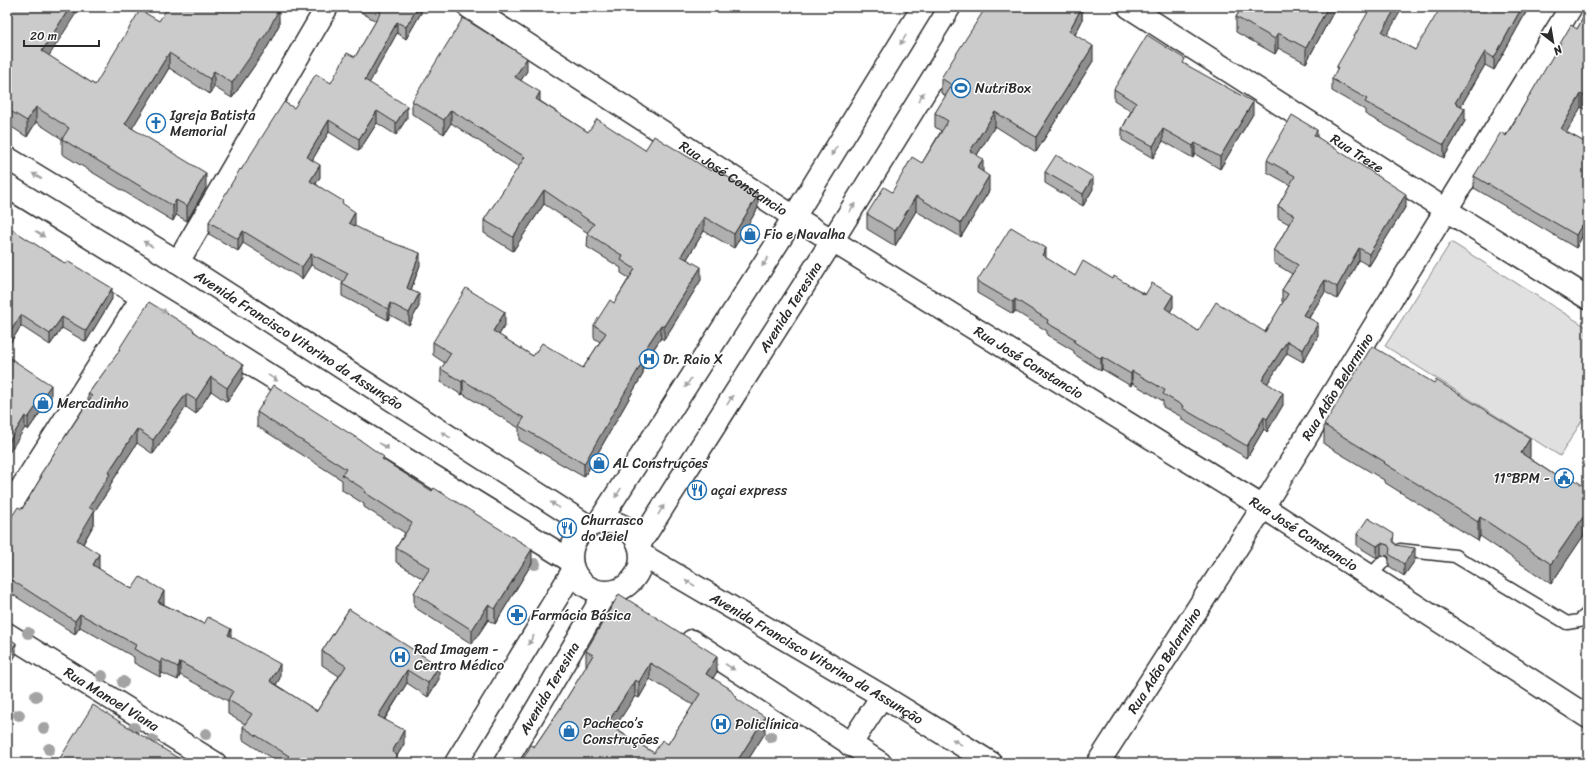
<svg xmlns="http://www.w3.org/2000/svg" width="1595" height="770" font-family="Sriracha,sans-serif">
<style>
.green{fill:#e0e0e0;stroke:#868686}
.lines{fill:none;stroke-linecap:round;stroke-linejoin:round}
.lane-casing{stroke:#2b2b2b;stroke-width:15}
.street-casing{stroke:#2b2b2b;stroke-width:25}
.secondary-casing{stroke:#2b2b2b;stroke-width:25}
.lane{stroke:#fff;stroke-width:12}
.street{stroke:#fff;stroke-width:22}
.secondary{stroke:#fff;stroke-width:22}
.tree{fill:#a3a3a3}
.wall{fill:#afafaf;stroke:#2b2b2b;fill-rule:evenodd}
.shaded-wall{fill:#8e8e8e;stroke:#2b2b2b}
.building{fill:#cbcbcb;stroke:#2b2b2b;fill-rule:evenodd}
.oneway{fill:#a0a0a0}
.labels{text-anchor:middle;stroke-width:3;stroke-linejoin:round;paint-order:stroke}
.poi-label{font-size:14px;fill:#2b2b2b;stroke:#fff;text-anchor:start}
.street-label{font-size:14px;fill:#2b2b2b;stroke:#fff}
</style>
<rect width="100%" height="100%" fill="#fff"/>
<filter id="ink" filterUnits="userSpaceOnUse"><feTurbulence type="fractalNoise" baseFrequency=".025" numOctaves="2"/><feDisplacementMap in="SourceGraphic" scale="8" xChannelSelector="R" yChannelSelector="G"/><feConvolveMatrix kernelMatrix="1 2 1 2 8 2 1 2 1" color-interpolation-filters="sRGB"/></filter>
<g filter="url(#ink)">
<path class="green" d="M1451,242L1588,328V411L1560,456L1385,346Z"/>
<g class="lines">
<g class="lane-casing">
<path id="lane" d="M1400,550L1455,556L1567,623L1579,621L1588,613
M1370,576L1383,562"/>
</g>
<g class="street-casing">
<g id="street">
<path id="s1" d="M469,7L794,217L1263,507L1588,717"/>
<path id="s2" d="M1129,7L1446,210L1588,298"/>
<path d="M178,262L327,7"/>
<path d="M7,511L142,298"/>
<path id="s3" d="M7,634L215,763"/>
<path id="s4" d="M1098,763L1263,507L1571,7"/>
</g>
</g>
<g class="secondary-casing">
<g id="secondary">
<path id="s5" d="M7,158L178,262L588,526"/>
<path d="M7,214L571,561"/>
<circle cx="606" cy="557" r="35"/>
<path d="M599,522L794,217L923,7"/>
<path id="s6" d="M640,543L832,241L977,7"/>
<path id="s7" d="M642,555L882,696L991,763"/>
<path d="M692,641L880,763"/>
<path d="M850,745L882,696"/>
<path d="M456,763L573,571"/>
<path id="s8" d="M505,763L605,593"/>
</g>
</g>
<use href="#lane" class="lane"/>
<use href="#street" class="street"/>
<use href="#secondary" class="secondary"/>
</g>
<g class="tree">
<circle cx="535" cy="564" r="6"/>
<circle cx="28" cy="633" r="6"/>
<circle cx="102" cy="676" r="6"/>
<circle cx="123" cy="682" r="6"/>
<circle cx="36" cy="696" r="6"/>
<circle cx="19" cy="715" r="6"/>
<circle cx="44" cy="728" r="6"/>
<circle cx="134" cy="728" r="6"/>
<circle cx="206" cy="734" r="6"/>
<circle cx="771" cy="737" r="6"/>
<circle cx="152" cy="740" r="6"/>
<circle cx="49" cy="749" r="6"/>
</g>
<path class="wall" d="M7,7L49,56L95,85L159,21L225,11L278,8L279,25L268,46L232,98L214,87L210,94L169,68L132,128L206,188L187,221L176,215L173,221L62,154V139L36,122L27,137L7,124Z
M352,7H421V13L406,39L397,33L369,83L407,118L396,135L377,123L359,151L329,132L312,160L320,177L316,184L343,205L355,224L354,226L420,265L411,290L419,306L409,325L390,315L388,320L342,296V284L343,282L311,265L302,279L243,243L238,251L209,234V222L241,170L294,108L331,83L355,57L376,21Z
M1082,7V21L1075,35L1093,61L1036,152L995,126L977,155L989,191L961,237L916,211L895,246L867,229V214L892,192L922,163L941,131L935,127V113L946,96L941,93V78Z
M1242,7H1336L1306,63L1278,48L1275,54L1236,32V17Z
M1467,7H1529L1494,70L1485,65L1461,106L1465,121L1444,158L1365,114V110L1332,91V79L1337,70V66L1387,35L1415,50L1463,13Z
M1587,11V110L1581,107L1566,132L1588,144V241L1582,237L1576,248L1474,188V176L1506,136L1577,29Z
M1185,64L1253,114L1220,169L1195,154L1193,158L1163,141L1153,158L1122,140V129L1131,111L1114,100V89Z
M527,71L521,80L540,101L588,132L645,150L758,208L734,248L704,231L687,259L701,280L664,340L661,338L643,365V374L584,477L519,440V428L463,394L462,395L441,382V369L445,363L433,355V342L505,325L499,335L533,356L583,368L600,342L594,338V325L614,303L629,278L621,273V268L587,247L588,233L544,204L513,251L484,233V220L519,167L451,123L444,134L412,114V101Z
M1317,137L1406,206L1369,266L1359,260L1337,299L1325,292L1309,318L1318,336L1303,362L1287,353L1267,384L1283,405L1267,432L1264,429L1247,458L1182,420V417L1163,407V401L1132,383L1131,386L1102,369L1101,371L1074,354V351L1047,335V331L1015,311L1013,314L977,293V281L1046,258L1075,276L1113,279L1173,307L1170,312L1198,331L1265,332L1283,303L1282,302V290L1292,274L1274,263V251L1289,224L1278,218V206L1290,185L1267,172V160Z
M1045,172L1093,189L1083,206L1045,183Z
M7,226L112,299L86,342L62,328L50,345L21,326L7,348Z
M194,331L243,378L227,402L211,391L196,414L186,407L153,454L137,443L110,485V488L94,512V524L83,544L99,568V569L132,589L204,624L231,637L280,678L276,685L317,711L339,676L322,665V651L349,609L439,679L428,697L407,683L385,719L404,744L397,756V763H279L243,740V727L245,724L228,714V701L180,675L178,680L162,673L160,677L134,663V657L80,627L75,634L7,591V524L22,509L40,479V475L88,401V394L119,352V349Z
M7,356L51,397L28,430L25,428Z
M257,412L384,460L532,563L495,624L488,620L472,644L414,607V593L423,579L396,562V548L405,533L364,507V504L342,490V480L257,426Z
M1324,425L1530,457L1529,458L1568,484L1588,489V529L1551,584L1480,536L1478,541L1384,482V480L1324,444Z
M1357,534L1394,542L1396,545L1415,560L1404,576L1389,566V558L1388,556L1381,555L1377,558L1357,546Z
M586,651L717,672L713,678L738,700L765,733L746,763H521L534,747L560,709L586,667ZM650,679L693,705L668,744L654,753L614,728L635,696L639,698Z"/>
<path class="shaded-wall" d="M70,7H80L42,67V51Z
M418,7H421V13L406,39V27Z
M1082,7V21L1069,46V31Z
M1328,7H1336L1306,63V48Z
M1396,7H1403L1382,44V32Z
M1522,7H1529L1494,70V58Z
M279,9V25L268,46L232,98V83Z
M397,22V33L365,91V80Z
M1278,33V48L1275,54V39Z
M1093,46V61L1036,152V137Z
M1485,52V65L1455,116V103Z
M169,53V68L125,140V124Z
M527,58V71L515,90V77Z
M214,71V87L210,94V79Z
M540,92V106L536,99Z
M1581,94V107L1561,142V129Z
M1588,95V108L1587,110V98Z
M1253,102V114L1220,169V157Z
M407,106V118L396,135V123Z
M36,107V122L27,137V121Z
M1465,108V121L1444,158V145Z
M451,110V123L444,134V120Z
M377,111V123L359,151V139Z
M995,112V126L970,166V151Z
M329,120V132L307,169V157Z
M1163,129V141L1153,158V146Z
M1317,130V142L1314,135Z
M1195,143V154L1193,158V146Z
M983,159V174L977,168Z
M320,165V177L310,193V181Z
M206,173V188L187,221V206Z
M989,176V191L961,237V223Z
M1093,177V189L1083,206V194Z
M544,190V204L513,251V237Z
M1406,194V206L1369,266V254Z
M758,195V208L734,248V234Z
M916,196V211L895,246V231Z
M176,200V215L173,221V206Z
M355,212V224L349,234V223Z
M704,217V231L681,269V256Z
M1582,225V237L1576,248V235Z
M243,231V243L238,251V239Z
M1046,248V260L1042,255Z
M1359,248V260L1337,299V287Z
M420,253V265L407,300V288Z
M311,254V265L302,279V267Z
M701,267V280L664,340V326Z
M1325,280V292L1303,327V315Z
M112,288V299L86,342V331Z
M419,294V306L409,325V313Z
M1173,295V307L1165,320V308Z
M1015,299V311L1013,314V302Z
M390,303V315L388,320V309Z
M505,312V325L493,345V331Z
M21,315V326L7,348V337Z
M62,317V328L50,345V334Z
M1318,323V336L1303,362V350Z
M661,325V338L643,365V374L584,477V464L639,358Z
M1287,341V353L1262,392V380Z
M1102,357V369L1101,371V359Z
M243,365V378L227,402V388Z
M1132,371V383L1131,386V374Z
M211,377V391L196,414V400Z
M463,380V394L462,395V382Z
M51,385V397L28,430V418Z
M1283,393V405L1267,432V419Z
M186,394V407L153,454V440Z
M25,416V428L7,456V445Z
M1264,417V429L1247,458V446Z
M137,429V443L110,485V488L94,512V524L77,554V540L89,507L108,473Z
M1530,438V457L1521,472V453Z
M1588,510V529L1551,584V564Z
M1480,517V536L1478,541V522Z
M1381,543V555L1377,558V546Z
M1415,548V560L1404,576V564Z
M532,549V563L495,624V609Z
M99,554V568L93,579V565Z
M164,591V604L158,602Z
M488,605V620L472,644V630Z
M80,614V627L75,634V621Z
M231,629V643L228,635Z
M16,643V655L7,670V658Z
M717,656V672L706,689V674Z
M162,659V673L160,677V663Z
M180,662V675L178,680V667Z
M650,663V679L639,698V682Z
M280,664V678L270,695V681Z
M439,666V679L428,697V683Z
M407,670V683L378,729V716Z
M635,680V696L607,740V724Z
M765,717V733L746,763H736Z
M404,730V744L397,756V763H392V752Z"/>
<path class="building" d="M7,7H70L42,51L95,85L140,10L159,21L168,7H219L225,11L228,7H275L279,9L268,31L232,83L214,71L210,79L169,53L125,124L206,173L187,206L176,200L173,206L62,139L69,128L36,107L27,121L7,109Z
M372,7H418L406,27L397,22L365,80L407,106L396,123L377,111L359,139L329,120L307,157L320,165L310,181L343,201L342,203L355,212L349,223L377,237L420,253L407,288L419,294L409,313L390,303L388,309L342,284L348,273L311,254L302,267L243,231L238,239L209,222L240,169L241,170L284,102L294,108L316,74L331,83L347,53L355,57L381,12Z
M986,7H1082L1069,31L1093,46L1036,137L995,112L970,151L983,159L977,168L989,176L961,223L916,196L895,231L867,214L884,187L892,192L912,157L922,163L948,121L935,113L952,85L941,78Z
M1242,7H1328L1306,48L1278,33L1275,39L1236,17Z
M1371,7H1396L1382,32L1415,50L1441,7H1452L1463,13L1467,7H1522L1494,58L1485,52L1455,103L1465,108L1444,145L1365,102L1367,99L1332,79L1338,67L1337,66Z
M1587,11L1588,12V95L1587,98L1581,94L1561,129L1588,144V229L1582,225L1576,235L1474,176L1501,132L1506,136L1571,25L1577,29Z
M463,18L527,58L515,77L540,92L536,99L588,132L597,119L645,150L654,136L711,171L713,168L758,195L734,234L704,217L681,256L701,267L664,326L661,325L639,358L643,361L584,464L519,426L524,418L463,380L462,382L441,369L451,353L433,342L466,288L505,312L493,331L533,356L542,343L583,368L606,333L594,325L610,300L614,303L635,269L621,260L623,256L587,233L594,224L544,190L513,237L484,220L525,157L451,110L444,120L412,101Z
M1147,35L1185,59L1183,63L1253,102L1220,157L1195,143L1193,146L1163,129L1153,146L1122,129L1136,103L1114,89Z
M1292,115L1317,130L1314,135L1406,194L1369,254L1359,248L1337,287L1325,280L1303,315L1318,323L1303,350L1287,341L1262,380L1283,393L1267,419L1264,417L1247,446L1182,408L1183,406L1163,394L1165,390L1132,371L1131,374L1102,357L1101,359L1074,342L1075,339L1047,323L1048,320L1015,299L1013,302L977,281L1011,227L1046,248L1042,255L1075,276L1083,261L1113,279L1114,276L1145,295L1152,283L1173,295L1165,308L1198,331L1216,302L1265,332L1288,294L1282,290L1298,265L1274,251L1294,215L1278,206L1295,176L1267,160Z
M1056,155L1093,177L1083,194L1045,172Z
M7,226L66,264L67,261L112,288L86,331L62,317L50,334L21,315L7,337Z
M149,302L194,330L193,331L243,365L227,388L211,377L196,400L186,394L153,440L137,429L108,473L110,474L89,507L94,511L77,540L99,554L93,565L132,589L140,577L164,591L158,602L204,624L208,617L231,629L228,635L280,664L270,681L317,711L346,666L322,651L349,609L439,666L428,683L407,670L378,716L404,730L392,752L397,755L392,763H295L287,758L289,756L243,727L252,714L228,700L233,691L180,662L178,667L162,659L160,663L134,649L136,645L80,614L75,621L7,577V524L18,507L22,509L42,476L40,475L92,396L88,394L120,350L119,349Z
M1372,346L1434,383L1436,380L1530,438L1521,453L1568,484L1572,478L1588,489V510L1551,564L1480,517L1478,522L1384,463L1385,462L1324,425Z
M7,356L51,385L28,418L25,416L7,445Z
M274,385L363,442L384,457L382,459L432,491L434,488L532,549L495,609L488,605L472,630L414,593L430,568L396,548L412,523L364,492L365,490L342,475L346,469L257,412Z
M1368,518L1394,534L1393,541L1396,545L1415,548L1404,564L1389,554L1390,549L1388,545L1381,543L1377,546L1357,534Z
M619,594L717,656L706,674L729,688L738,700L765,717L736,763H521L531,745L534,747L560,709L593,655L586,651ZM650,663L700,694L668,744L662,740L654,753L607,724L635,680L639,682Z
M7,637L16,643L7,658Z
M93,705L186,763H57Z"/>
<defs><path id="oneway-solid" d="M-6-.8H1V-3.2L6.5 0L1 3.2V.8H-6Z"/></defs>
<g class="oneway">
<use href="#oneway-solid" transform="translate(903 40) rotate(122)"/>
<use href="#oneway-solid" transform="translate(921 97) rotate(-58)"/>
<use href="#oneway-solid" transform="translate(834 151) rotate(122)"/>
<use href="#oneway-solid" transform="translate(37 176) rotate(-149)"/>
<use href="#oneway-solid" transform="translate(852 208) rotate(-58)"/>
<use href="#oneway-solid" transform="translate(40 234) rotate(32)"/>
<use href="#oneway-solid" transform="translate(148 244) rotate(-149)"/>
<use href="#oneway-solid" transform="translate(765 262) rotate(123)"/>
<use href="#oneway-solid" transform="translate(162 310) rotate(32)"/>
<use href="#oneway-solid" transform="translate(273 378) rotate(32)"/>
<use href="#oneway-solid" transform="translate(688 383) rotate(123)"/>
<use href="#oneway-solid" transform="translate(730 400) rotate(-58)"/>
<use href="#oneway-solid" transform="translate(446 435) rotate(-147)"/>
<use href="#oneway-solid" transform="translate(384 446) rotate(32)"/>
<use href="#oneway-solid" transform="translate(618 493) rotate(123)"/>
<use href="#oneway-solid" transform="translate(555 505) rotate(-147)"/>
<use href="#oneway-solid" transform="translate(661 510) rotate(-58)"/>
<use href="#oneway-solid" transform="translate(690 583) rotate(-150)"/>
<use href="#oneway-solid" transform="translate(531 640) rotate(121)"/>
<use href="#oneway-solid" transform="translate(730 667) rotate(33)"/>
<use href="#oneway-solid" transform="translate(957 742) rotate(-148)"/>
</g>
</g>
<defs>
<g id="stadium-ring" transform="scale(1)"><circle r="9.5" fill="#fff" stroke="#1f6fb2" stroke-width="1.5"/><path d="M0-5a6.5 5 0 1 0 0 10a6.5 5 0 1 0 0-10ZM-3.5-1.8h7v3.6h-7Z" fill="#1f6fb2"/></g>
<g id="church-ring" transform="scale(1)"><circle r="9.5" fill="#fff" stroke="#1f6fb2" stroke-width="1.5"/><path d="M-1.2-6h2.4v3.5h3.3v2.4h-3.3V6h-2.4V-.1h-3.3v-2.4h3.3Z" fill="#1f6fb2"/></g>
<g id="shop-ring" transform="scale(1)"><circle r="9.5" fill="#fff" stroke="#1f6fb2" stroke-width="1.5"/><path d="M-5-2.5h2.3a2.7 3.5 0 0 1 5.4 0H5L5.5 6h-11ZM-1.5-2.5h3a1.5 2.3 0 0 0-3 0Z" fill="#1f6fb2"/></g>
<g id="hospital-ring" transform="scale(1)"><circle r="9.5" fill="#fff" stroke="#1f6fb2" stroke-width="1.5"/><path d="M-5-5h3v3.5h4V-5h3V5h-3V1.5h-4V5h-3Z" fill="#1f6fb2"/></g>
<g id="civic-ring" transform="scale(1)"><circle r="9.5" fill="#fff" stroke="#1f6fb2" stroke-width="1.5"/><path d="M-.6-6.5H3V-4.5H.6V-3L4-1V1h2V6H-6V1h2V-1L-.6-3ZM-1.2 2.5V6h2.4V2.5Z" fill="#1f6fb2"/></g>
<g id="restaurant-ring" transform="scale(1)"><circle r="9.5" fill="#fff" stroke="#1f6fb2" stroke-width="1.5"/><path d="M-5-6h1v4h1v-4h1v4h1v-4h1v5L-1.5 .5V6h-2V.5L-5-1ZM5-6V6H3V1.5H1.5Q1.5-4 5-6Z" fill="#1f6fb2"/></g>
<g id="pharmacy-ring" transform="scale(1)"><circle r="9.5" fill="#fff" stroke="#1f6fb2" stroke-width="1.5"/><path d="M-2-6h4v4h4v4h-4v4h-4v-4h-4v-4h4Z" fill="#1f6fb2"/></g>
</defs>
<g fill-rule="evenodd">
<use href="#stadium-ring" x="961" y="88"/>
<use href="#church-ring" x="156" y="123"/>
<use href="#shop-ring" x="750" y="234"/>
<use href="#hospital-ring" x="649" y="359"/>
<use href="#shop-ring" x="43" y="403"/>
<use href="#shop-ring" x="599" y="463"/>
<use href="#civic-ring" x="1564" y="478"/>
<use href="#restaurant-ring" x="697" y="490"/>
<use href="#restaurant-ring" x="567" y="528"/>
<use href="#pharmacy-ring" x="517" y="615"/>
<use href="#hospital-ring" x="400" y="657"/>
<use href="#hospital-ring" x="721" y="724"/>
<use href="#shop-ring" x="569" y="731"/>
</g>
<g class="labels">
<g class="poi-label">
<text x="975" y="93">NutriBox</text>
<text x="170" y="120">Igreja Batista<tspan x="170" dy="16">Memorial</tspan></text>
<text x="764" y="239">Fio e Navalha</text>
<text x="663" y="364">Dr. Raio X</text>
<text x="57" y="408">Mercadinho</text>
<text x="613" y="468">AL Construções</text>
<text x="1550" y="483" text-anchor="end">11°BPM -</text>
<text x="711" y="495">açai express</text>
<text x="581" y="525">Churrasco<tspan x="581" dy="16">do Jeiel</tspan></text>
<text x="531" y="620">Farmácia Básica</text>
<text x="414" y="654">Rad Imagem -<tspan x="414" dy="16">Centro Médico</tspan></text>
<text x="583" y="728">Pacheco’s<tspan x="583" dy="16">Construções</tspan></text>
<text x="735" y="729">Policlínica</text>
</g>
<g class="street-label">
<text dy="5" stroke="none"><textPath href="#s2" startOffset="271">Rua Treze</textPath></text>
<text dy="5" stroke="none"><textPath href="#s1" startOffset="315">Rua José Constancio</textPath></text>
<text dy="5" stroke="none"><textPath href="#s6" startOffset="280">Avenida Teresina</textPath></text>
<text dy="5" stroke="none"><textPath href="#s5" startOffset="344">Avenida Francisco Vitorino da Assunção</textPath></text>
<text dy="5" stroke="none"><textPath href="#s1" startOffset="663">Rua José Constancio</textPath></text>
<text dy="5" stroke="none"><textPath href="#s4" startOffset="446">Rua Adão Belarmino</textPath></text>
<text dy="5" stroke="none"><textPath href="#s1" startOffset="987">Rua José Constancio</textPath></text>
<text dy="5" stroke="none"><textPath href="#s7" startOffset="203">Avenida Francisco Vitorino da Assunção</textPath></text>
<text dy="5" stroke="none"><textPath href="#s4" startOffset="122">Rua Adão Belarmino</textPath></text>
<text dy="5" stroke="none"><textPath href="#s8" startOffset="87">Avenida Teresina</textPath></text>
<text dy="5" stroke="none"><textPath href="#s3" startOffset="123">Rua Manoel Viana</textPath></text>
</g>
</g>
<rect width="1595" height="770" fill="none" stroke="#fff" stroke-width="24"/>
<rect x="12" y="12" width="1571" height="746" fill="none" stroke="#2b2b2b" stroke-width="1.5" filter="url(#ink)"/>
<g transform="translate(1553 42) rotate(149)" stroke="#ffffff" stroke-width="3" paint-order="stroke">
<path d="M0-3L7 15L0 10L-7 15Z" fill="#2b2b2b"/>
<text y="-6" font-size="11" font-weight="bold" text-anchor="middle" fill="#2b2b2b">N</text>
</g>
<path d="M24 40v6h75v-6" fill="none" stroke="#2b2b2b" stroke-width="2"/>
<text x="30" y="40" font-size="12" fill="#2b2b2b" stroke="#ffffff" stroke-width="3" paint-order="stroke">20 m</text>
</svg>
